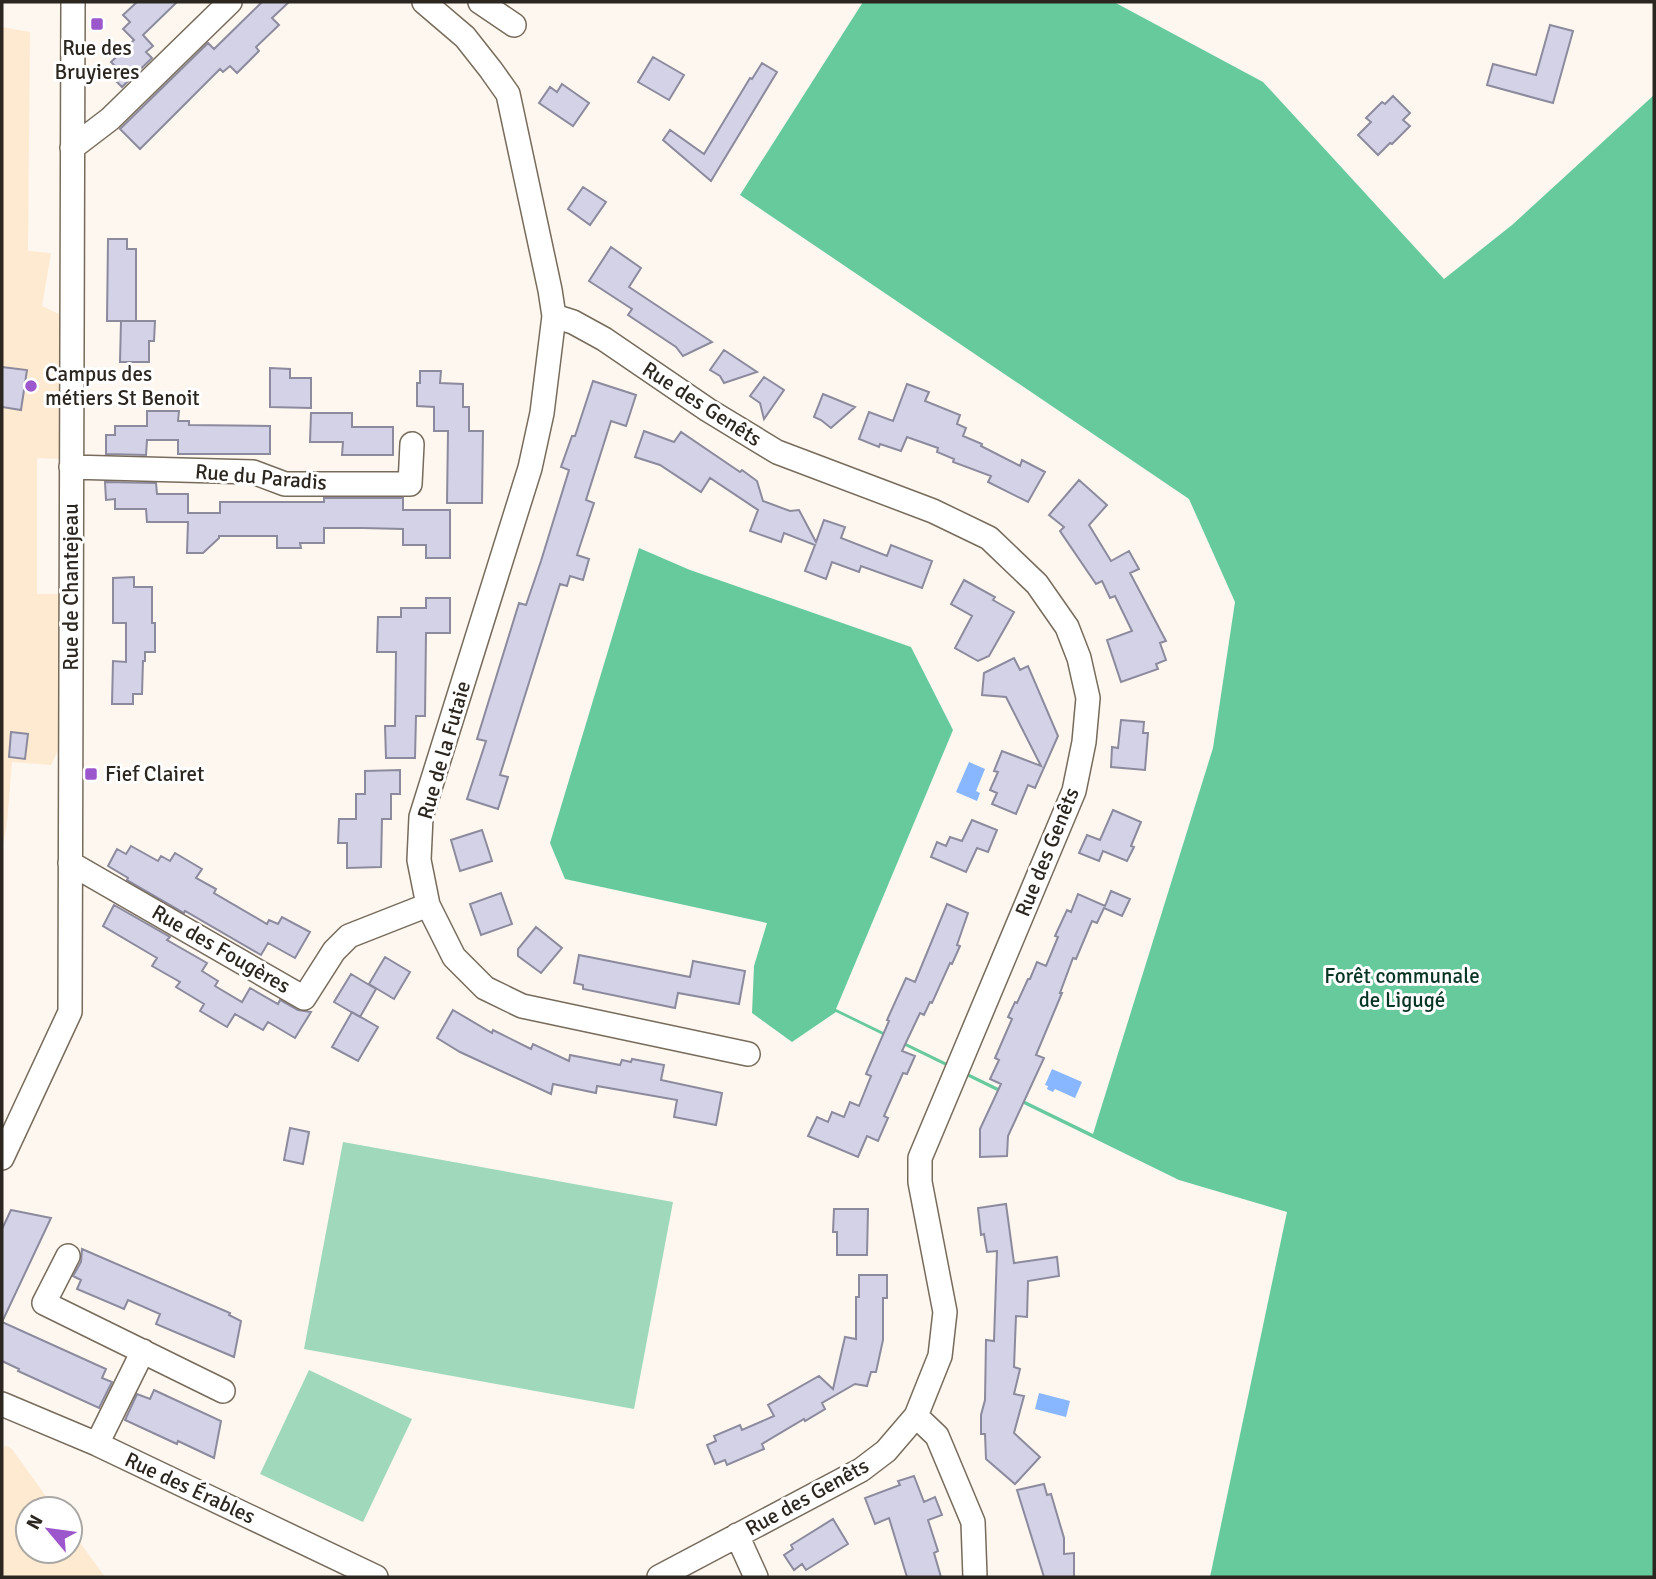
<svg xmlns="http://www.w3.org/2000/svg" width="1656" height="1579" font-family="Signika,sans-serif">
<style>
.built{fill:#feead1}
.green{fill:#a0d8bb}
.forest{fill:#67ca9d}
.water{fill:#88b7ff}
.building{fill:#d4d2e7;stroke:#8c8a9d;stroke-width:2}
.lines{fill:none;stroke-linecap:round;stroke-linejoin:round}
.minor-casing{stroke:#776b5b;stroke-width:26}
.minor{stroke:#fff;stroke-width:23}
.poi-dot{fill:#9d57cc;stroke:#fff;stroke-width:2.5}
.labels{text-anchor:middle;stroke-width:6;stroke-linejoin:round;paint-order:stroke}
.poi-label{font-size:21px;fill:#2b261f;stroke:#fff;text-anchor:start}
.street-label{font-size:21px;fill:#2b261f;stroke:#fff}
.park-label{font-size:21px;fill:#073523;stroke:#fff}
</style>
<rect width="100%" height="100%" fill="#fdf7f0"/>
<path class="built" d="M2,27L30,32L28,251L51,253L42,306L61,315L60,459L37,458V594H61L59,748L51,765L12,762L7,823L2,849Z
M5,1445L12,1449L55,1509H28V1551H70V1529L105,1577H2V1450H3Z"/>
<path class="green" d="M343,1142L673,1202L634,1409L304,1349Z
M309,1370L412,1419L363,1522L260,1474Z"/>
<path class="forest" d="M863,2H1114L1263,82L1444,279L1512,225L1654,95V1577H1210L1287,1212L1179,1180L836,1012L792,1042L752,1013L754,966L767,923L565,879L550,843L639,548L690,570L911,647L953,730L836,1009L1093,1134L1213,748L1235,602L1189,499L740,195Z"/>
<path class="water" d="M969,762L985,769L976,791L980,793L977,801L956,792Z
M1052,1069L1082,1082L1075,1098L1055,1089L1053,1092L1047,1089L1048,1086L1045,1085Z
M1039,1393L1070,1401L1066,1417L1035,1409Z"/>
<path class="building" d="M137,2H177L143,35L153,46L146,52L152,58L122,87L111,76L118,69L111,62L134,40L123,29L130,22L123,15Z
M262,2H289L272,18L279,25L256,47L259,51L237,73L230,66L223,72L220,69L140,149L120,129L208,43L214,49Z
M1550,25L1573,31L1553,103L1487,85L1493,64L1536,75Z
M653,57L684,75L669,100L638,82Z
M762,63L777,72L711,181L663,140L670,130L704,154L750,78L752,79Z
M562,84L589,103L573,126L539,103L550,87L557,92Z
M1393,96L1410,113L1403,120L1410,126L1392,144L1390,143L1378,155L1358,135L1371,122L1366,118L1382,102L1385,104Z
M583,187L606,202L590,225L568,209Z
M108,239H127V249H136V321H107Z
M611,247L641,268L629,287L712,342L683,356L676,347L628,315L632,309L589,281Z
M121,321H155L154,341H149V362H120Z
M724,350L757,372L724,383L720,376L710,370Z
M2,367L27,370L21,410L2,407Z
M270,368L290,369V378H311V408L270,407Z
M420,371H441L440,383L463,384V407H469V431H483L482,503H447L448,431H434V407L417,406V383H420Z
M764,377L784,390L764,419L760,403L750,396Z
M593,381L636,395L626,426L611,421L586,500L594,503L577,555L589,559L583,580L570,576L567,586L560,584L500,775L508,777L498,809L467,799L486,741L477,739L519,603L526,605L541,561L569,470L561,467L572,436H575Z
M907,384L929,392L925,401L960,415L957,424L966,428L963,436L982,444L981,446L1020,466L1022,460L1045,472L1028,502L988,482L991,476L953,462L954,459L937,452L938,448L907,437L901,451L880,444L879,447L859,439L869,412L893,421Z
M823,394L855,407L831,428L821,420L814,417Z
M147,411H179L178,421H189V425L270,426V454H178V440H147L146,455L106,454V435H115V426H147Z
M311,413H352V427H393V455H342L343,442H310Z
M644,431L674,442L681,432L740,472L742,470L757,481L763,501L790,511L799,510L816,542L824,520L845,527L841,538L887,556L891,545L932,561L922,588L861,566L859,572L832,562L826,579L805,571L815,545L784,533L781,542L750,531L758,510L710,478L701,492L660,465L635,457Z
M1079,480L1107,505L1089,525L1111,561L1129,551L1139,569L1130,573L1166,641L1160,643L1166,660L1156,664L1158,669L1121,682L1107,640L1132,631L1115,596L1110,598L1102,581L1096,584L1060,531L1064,527L1049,515Z
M105,482L156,483L157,494H188V513H220V502H324V498H403V510H450V558H426V545H403V529L363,528H324V543H300L301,548H277V536H219V538L203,553H187L188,522H147L146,509H115V499L106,500Z
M134,577V587H152V623H155V652H145V661H143L142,694H133V704H112L113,661L126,662V623H113V578Z
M964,580L995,597L993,600L1014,612L989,656L978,661L955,648L972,616L951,604Z
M426,598H450V633H426L425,716H416L415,758H386L385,726H395L396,652H377L378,617H401V608H426Z
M1014,658L1020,670L1028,666L1058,736L1035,788L1028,785L1016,814L992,804L997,793L990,790L998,772L994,771L1002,751L1041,766L1006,697L982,695L984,673Z
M1121,720L1144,722L1143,733H1148L1145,770L1111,767L1112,747L1118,748Z
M11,732L28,734L25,759L9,757Z
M400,770V794H391V819H382L381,867L347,868V843H338L339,819H356V794H365V771Z
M1113,810L1141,822L1131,846L1134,847L1127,861L1103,851L1099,861L1079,853L1087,835L1100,840Z
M972,820L997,830L988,852L977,848L966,872L931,857L937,842L946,846L950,837L962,841Z
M482,830L492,861L460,871L451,840Z
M131,846L158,861L161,856L170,861L175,853L202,869L196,878L216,889L214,893L267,924L269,920L278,924L282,917L310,932L295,958L268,943L261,955L185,911L184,913L127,880L128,878L108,866L117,849L126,854Z
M1111,891L1130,899L1122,916L1104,908L1097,923L1092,921L1076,959L1073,958L1060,993H1062L1036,1055L1044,1058L1008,1136L1007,1156L980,1157V1129L1001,1084L990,1079L999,1060L995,1058L1012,1019L1008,1017L1015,1002L1017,1003L1028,979H1030L1037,962L1046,966L1058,937L1055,936L1067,910L1071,912L1078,894L1105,906Z
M501,893L512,924L481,935L470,904Z
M947,904L968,913L957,945L960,946L952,964L950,963L932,1003L930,1002L924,1015L920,1013L902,1051L915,1056L907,1074L903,1073L884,1116L888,1118L878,1141L867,1136L858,1157L808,1136L817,1117L828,1122L832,1112L844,1117L850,1102L859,1106L871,1076L866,1074L889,1021L887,1020L906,978L915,982Z
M114,905L170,937L167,940L207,963L202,971L218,981L215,986L242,1002L250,988L278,1004L280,1000L298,1010L311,1012L295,1038L268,1022L263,1030L235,1014L227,1027L200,1011L204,1004L176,987L180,982L152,966L157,958L103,926Z
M536,927L562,948L541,973L518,956V949Z
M579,955L690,977L693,961L745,971L739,1004L678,993L675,1008L583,989V985L574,983Z
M385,957L410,972L394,999L369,984Z
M351,974L376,989L360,1017L334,1002Z
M453,1010L492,1033L493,1030L531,1049L533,1044L569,1061L570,1055L620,1065L622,1060L631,1062L632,1059L664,1065L661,1080L722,1093L716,1125L674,1117L677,1100L597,1086L596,1093L553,1084L551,1094L460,1052L437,1038Z
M352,1012L378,1027L358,1061L332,1047Z
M290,1128L309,1132L303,1164L284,1160Z
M1006,1204L1014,1263L1057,1257L1059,1276L1028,1281L1027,1317L1016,1316L1014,1367L1020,1369L1014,1394L1024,1396L1014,1433L1040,1457L1015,1484L986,1459L985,1434H981V1415L985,1400L986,1340L994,1341L997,1251L987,1252L984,1234L981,1235L978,1208Z
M834,1209H868L867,1255H837V1232H833Z
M11,1210L51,1218L2,1322L106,1369L102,1378L112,1382L99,1408L18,1371L19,1369L2,1361V1229Z
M82,1249L230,1313L229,1315L241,1321L234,1357L156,1324L160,1314L128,1300L124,1309L77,1289L81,1280L73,1276L81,1262Z
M859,1275H887V1298H883V1340L876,1372H871L867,1386L855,1384L822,1403L825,1409L805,1421L804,1419L762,1444L764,1449L727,1465L725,1460L715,1464L707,1445L716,1441L714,1436L740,1425L742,1430L774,1416L768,1405L819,1376L833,1389L845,1337L856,1339V1297H859Z
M154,1390L221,1421L214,1458L178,1441L177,1444L125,1420L137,1394L150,1399Z
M914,1476L924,1502L935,1497L942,1515L928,1520L938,1551L934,1553L941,1577H907L889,1518L875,1524L865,1498L900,1485L898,1481Z
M1044,1484L1047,1495L1051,1494L1064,1538V1554L1074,1553V1577H1044L1017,1490Z
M833,1519L848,1544L806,1570L802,1564L794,1570L784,1555L793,1549L791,1545Z"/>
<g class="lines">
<g class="minor-casing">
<path id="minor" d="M424,2L465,37L491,70L508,94L550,290L554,316L573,322L604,339L708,410L777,452L933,511L989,538L1037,584L1067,627L1079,658L1088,698L1084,742L1074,791L920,1158V1182L945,1312L940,1356L916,1416L886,1451L861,1470L659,1577
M480,2L514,25
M72,148L110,119L230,2
M554,316L542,413L530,468L421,817L419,860L428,905L454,957L485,988L522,1006L748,1054
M71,467L253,472L285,484H410L412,444
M70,863L304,998L334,951L349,936L428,905
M2,1158L70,1012L73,2
M68,1256L44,1303L223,1391
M2,1404L97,1444L376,1577
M916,1416L937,1436L973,1522L975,1577
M97,1444L143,1351
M737,1535L756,1577"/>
</g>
<use href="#minor" class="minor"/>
</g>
<g class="poi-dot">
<rect x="90" y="17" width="14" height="14" rx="3.5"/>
<circle cx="31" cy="386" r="7"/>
<rect x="84" y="767" width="14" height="14" rx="3.5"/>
</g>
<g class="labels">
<g class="poi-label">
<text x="97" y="55" text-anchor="middle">Rue des<tspan x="97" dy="24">Bruyieres</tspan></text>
<text x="45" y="381">Campus des<tspan x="45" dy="24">métiers St Benoit</tspan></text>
<text x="105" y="781">Fief Clairet</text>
</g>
<g class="street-label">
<text transform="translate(702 404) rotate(33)" y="7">Rue des Genêts</text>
<text transform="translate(261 477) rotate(5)" y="7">Rue du Paradis</text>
<text transform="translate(71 587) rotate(-90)" y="7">Rue de Chantejeau</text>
<text transform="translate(444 750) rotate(-74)" y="7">Rue de la Futaie</text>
<text transform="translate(1047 852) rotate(-68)" y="7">Rue des Genêts</text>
<text transform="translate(221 949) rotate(30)" y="7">Rue des Fougères</text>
<text transform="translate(190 1488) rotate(25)" y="7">Rue des Érables</text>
<text transform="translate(807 1497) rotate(-29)" y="7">Rue des Genêts</text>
</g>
<g class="park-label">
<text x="1402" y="983">Forêt communale<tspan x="1402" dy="24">de Ligugé</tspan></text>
</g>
</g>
<rect width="1656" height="1579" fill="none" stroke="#2b261f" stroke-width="7"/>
<g transform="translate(49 1530) rotate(299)"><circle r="33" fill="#ffffff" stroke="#aaa8a5" stroke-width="2"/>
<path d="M0-5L12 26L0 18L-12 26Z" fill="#9d57cc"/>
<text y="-10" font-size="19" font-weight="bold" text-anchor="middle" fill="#2b261f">N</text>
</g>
</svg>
